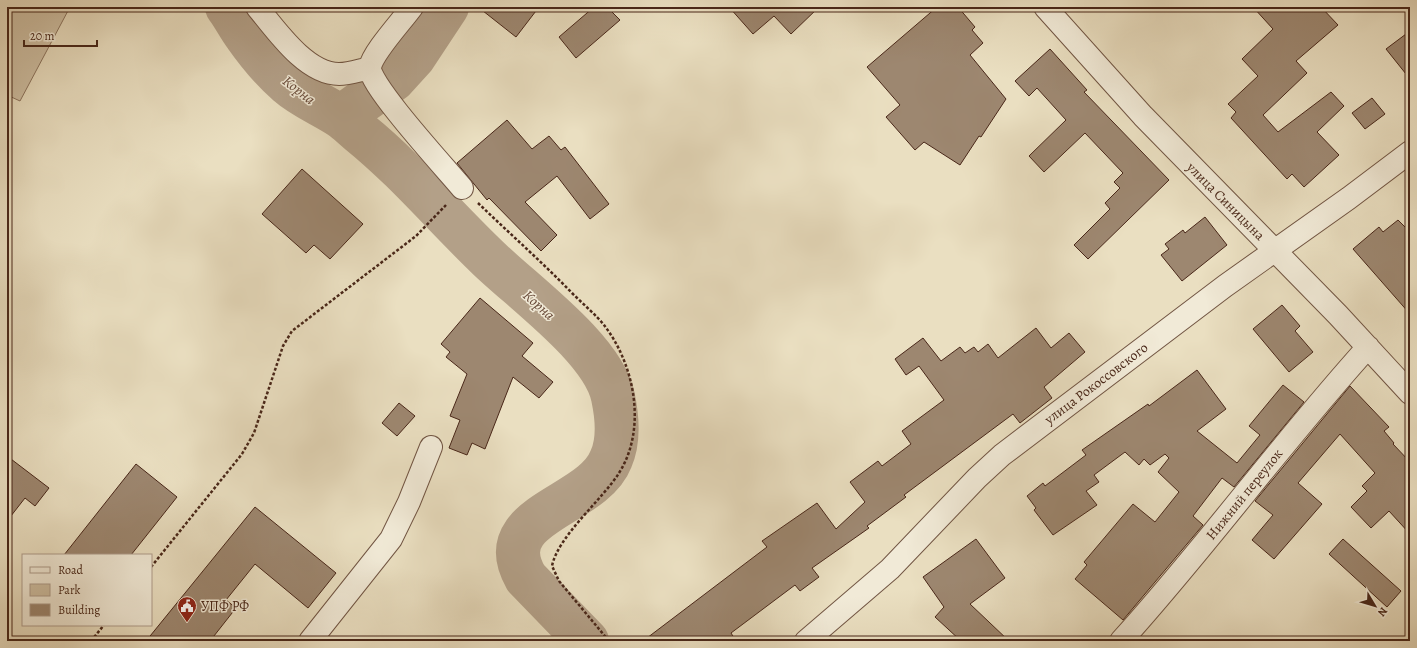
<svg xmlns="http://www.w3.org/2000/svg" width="1417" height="648" font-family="Alegreya,serif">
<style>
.green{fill:#cfc0a4;stroke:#8c745e}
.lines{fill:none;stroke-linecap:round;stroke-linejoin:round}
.river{stroke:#b3a088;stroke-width:44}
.building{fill:#9d8770;stroke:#492719}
.minor-casing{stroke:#715543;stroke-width:24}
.path{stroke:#492719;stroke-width:2.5;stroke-dasharray:3 2;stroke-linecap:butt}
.minor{stroke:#f1ead7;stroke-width:22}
.labels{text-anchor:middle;stroke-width:3;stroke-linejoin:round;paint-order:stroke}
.street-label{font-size:14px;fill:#492719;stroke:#f1ead7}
.poi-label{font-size:14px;fill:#492719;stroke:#f1ead7;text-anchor:start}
.water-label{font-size:15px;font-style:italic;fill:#694b3a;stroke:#f1ead7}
</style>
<rect width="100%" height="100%" fill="#eadfc1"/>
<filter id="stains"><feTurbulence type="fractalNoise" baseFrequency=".005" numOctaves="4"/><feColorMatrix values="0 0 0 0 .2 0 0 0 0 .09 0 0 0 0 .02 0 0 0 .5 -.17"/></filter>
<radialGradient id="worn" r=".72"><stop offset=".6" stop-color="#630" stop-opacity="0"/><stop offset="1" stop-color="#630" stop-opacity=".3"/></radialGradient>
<path class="green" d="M7,7H70L20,101L7,95Z"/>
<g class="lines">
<path class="river" d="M227,7C234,16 239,27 246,36C258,53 272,70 288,84C304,98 323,105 341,117C347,121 353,127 359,132C406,170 445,217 488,258C523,292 603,349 613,397C617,416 619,441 611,459C592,508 489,513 526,578L587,641
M341,117L394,79L414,57L447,7"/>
</g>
<path class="building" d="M478,7H539L516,37Z
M594,7H607L620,20L576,58L559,37Z
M729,7H819L791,34L774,16L753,34Z
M937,7H958L975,27L972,30L983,43L970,55L1006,99L981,137L979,136L960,165L924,142L915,150L886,117L900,105L867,67Z
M1253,7H1321L1338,25L1296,61L1307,73L1263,115L1278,132L1331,92L1344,106L1317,132L1339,155L1304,187L1292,174L1287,179L1231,118L1236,112L1228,104L1258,76L1242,59L1273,29Z
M1410,31V79L1386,49Z
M1050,49L1087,90L1084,92L1169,180L1088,259L1074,245L1110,209L1105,203L1120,188L1114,182L1123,173L1085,133L1044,172L1029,156L1066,120L1037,88L1029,96L1015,81Z
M1372,98L1385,114L1365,129L1352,113Z
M507,120L532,149L549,136L561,150L565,147L609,204L590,219L557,176L525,202L557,235L541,251L489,198L487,200L457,163Z
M302,169L363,224L330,259L314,245L306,253L262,214Z
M1205,217L1227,245L1182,281L1161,255L1169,249L1165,244L1183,230L1185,233Z
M1398,220L1410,232V314L1353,249L1379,227L1383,232Z
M480,298L533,343L522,356L553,382L539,398L513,377L485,449L472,443L467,455L449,448L460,420L450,416L467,374L446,357L450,352L441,344Z
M1282,305L1300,326L1295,331L1313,352L1289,372L1253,329Z
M1036,328L1051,348L1069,333L1085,352L1044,387L1052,398L1020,423L1013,414L904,495L906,497L867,526L869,528L812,568L819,577L800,591L795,585L731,633L736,641H643L767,547L762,541L817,503L836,529L865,502L850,482L878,461L882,466L911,444L902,431L944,400L919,366L906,375L895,359L923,338L941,361L960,347L965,353L974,347L978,352L988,344L998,358Z
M1197,370L1226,409L1197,431L1237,463L1260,435L1249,426L1283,385L1304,402L1234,487L1222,478L1193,516L1203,525L1123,620L1075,579L1087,565L1084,562L1133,504L1155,522L1179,492L1158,472L1169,458L1165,454L1150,465L1144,459L1139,465L1125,452L1094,475L1099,482L1086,491L1097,505L1053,535L1034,510L1036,508L1027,496L1043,483L1045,486L1086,455L1082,450L1148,404L1149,406Z
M1350,386L1389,427L1384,431L1394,443L1393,444L1410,462V534L1389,511L1371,528L1351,507L1367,491L1362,486L1375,473L1340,434L1298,483L1322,504L1274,559L1252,540L1273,515L1255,501Z
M399,403L415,416L397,436L382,423Z
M7,456L49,488L35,506L25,498L7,521Z
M136,464L177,497L131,555H64Z
M255,507L336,573L308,608L255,564L226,600L236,608L210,641H146Z
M976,539L1005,578L970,604L1009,641H961L935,617L944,607L923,577Z
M1343,539L1401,591L1387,607L1329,554Z"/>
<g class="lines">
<g class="minor-casing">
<path id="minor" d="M257,7C276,30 306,74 339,74C349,74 360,70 370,68
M412,7C402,21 373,52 370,67C367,83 448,171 462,188
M1045,7L1143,116L1338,315L1410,393
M310,641L391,539L409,502L431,447
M806,641L890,569L977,478L1002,455L1225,286L1349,198L1410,152
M1121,641C1207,546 1282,442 1368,347"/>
</g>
<path class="path" d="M478,203C509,233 542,262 572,293C583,304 595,314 604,325C635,365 647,429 619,473C602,500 558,536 552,566L559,581L609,641
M151,567L242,454L254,433L283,346L292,331L416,236L446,205
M91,641L104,625"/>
<use href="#minor" class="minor"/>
</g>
<defs>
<g id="civic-pin" transform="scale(1)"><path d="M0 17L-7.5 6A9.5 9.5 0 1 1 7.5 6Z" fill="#8f2418" stroke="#f1ead7"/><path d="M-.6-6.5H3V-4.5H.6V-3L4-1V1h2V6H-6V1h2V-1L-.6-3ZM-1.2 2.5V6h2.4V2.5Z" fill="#fff"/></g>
</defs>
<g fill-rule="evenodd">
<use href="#civic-pin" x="187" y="606"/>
</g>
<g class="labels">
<g class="street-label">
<text transform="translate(1226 201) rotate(45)" y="5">улица Синицына</text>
<text transform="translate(1096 383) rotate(-37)" y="5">улица Рокоссовского</text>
<text transform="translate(1244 494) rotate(-51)" y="5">Нижний переулок</text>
</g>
<g class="poi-label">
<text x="201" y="611">УПФ РФ</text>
</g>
<g class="water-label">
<text transform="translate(299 90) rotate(38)" y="5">Корна</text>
<text transform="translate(539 305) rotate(42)" y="5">Корна</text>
</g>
</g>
<rect width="1417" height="648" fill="none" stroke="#eadfc1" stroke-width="24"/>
<rect x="8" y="8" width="1401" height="632" fill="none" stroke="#492719" stroke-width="2"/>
<rect x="12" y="12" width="1393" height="624" fill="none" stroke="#492719"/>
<rect x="22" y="554" width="130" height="72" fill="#f1ead7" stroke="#ae9c8b"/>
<rect x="30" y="567" width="20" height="6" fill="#f1ead7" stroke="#ae9c8b"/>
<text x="58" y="574" font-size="12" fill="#492719">Road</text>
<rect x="30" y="584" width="20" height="12" fill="#cfc0a4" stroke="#ae9c8b"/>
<text x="58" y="594" font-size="12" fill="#492719">Park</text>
<rect x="30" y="604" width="20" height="12" fill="#9d8770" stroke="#ae9c8b"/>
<text x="58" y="614" font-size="12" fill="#492719">Building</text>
<g transform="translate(1375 606) rotate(128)" stroke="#f1ead7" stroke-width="3" paint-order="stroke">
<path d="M0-3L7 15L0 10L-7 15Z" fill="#492719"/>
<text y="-6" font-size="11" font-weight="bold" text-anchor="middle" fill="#492719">N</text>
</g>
<path d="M24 40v6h73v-6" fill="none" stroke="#492719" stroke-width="2"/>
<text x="30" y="40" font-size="12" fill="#492719" stroke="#f1ead7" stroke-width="3" paint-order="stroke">20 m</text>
<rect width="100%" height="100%" filter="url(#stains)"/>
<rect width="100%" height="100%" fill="url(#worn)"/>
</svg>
